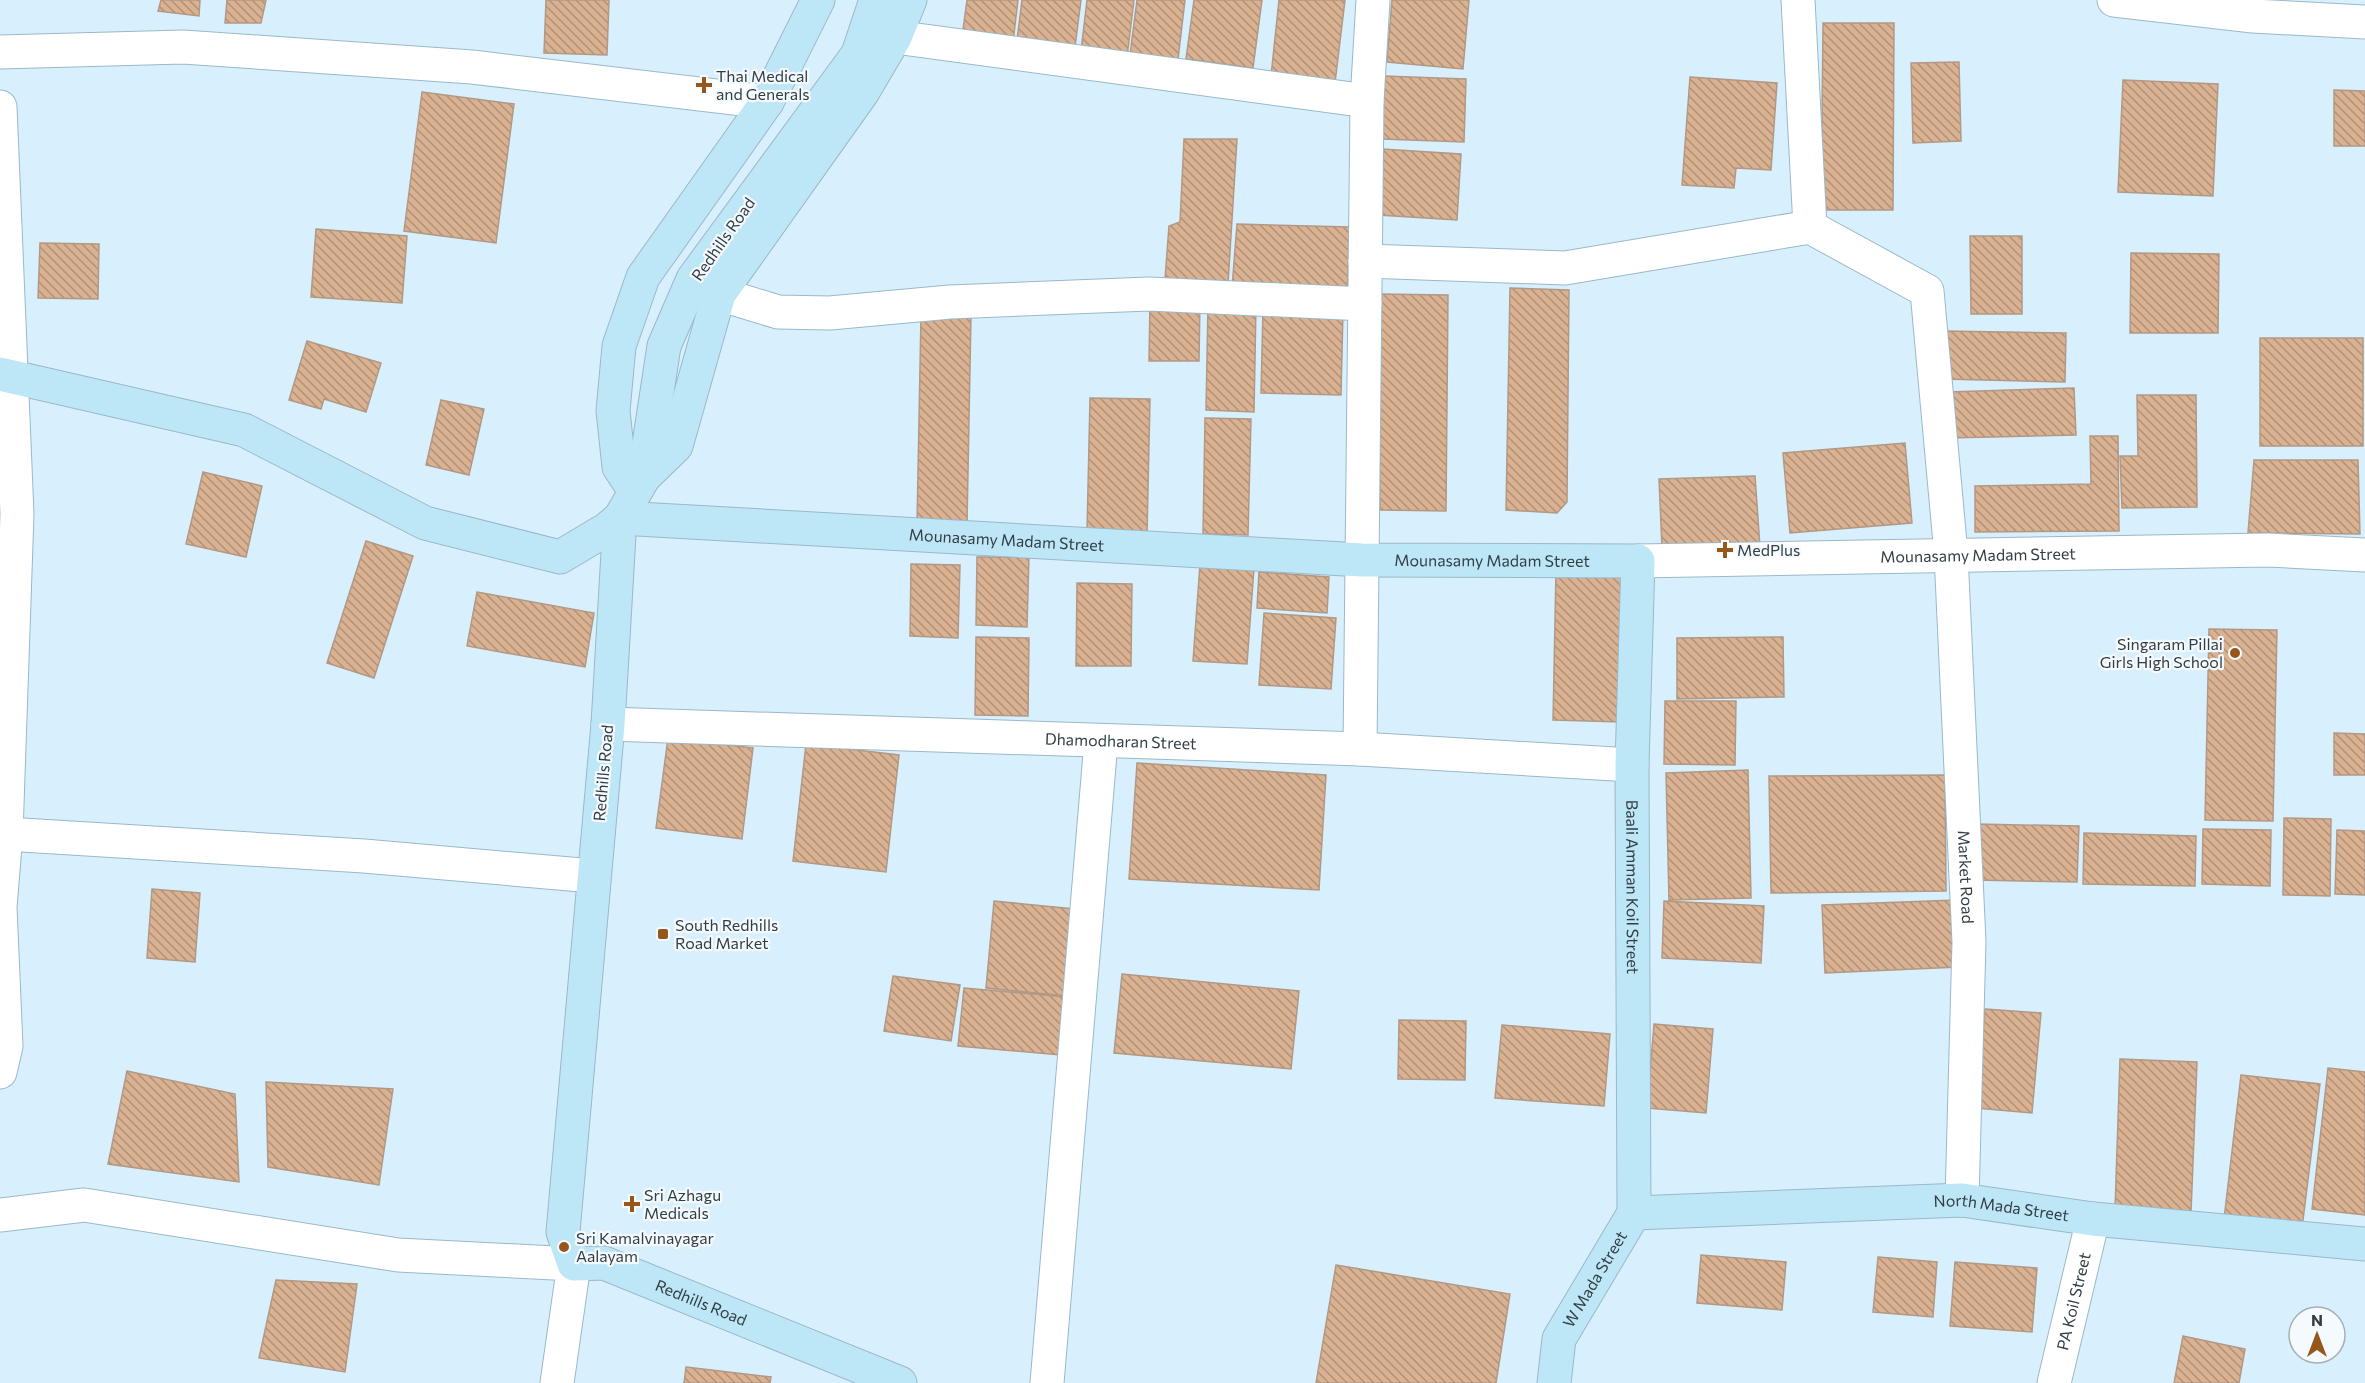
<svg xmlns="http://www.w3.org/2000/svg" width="2365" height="1383" font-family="Commissioner,sans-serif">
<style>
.building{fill:url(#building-back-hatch);stroke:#b19986;stroke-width:1.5}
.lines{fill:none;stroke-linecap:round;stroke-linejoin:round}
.street-casing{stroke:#9bb8c8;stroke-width:35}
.secondary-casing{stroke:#9bb8c8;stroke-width:35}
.street{stroke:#fff;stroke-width:33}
.secondary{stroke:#bde6f7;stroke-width:33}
.poi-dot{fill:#95571c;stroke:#f4fafe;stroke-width:2}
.labels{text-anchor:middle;stroke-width:4.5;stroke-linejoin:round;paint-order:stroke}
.poi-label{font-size:16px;fill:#323e44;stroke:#f4fafe;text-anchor:start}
.street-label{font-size:16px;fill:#323e44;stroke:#f4fafe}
</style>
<defs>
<pattern id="building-back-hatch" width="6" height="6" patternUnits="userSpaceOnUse" patternTransform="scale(1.5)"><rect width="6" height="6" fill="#dab191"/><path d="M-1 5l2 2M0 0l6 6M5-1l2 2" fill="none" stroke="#b19178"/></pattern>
</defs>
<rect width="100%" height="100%" fill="#d8f0fe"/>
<path class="building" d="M161,0H200L199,16L158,11Z
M227,0H266L261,23H225Z
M546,0H609L607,55L544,53Z
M967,0H1018L1013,42L962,37Z
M1022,0H1081L1075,47L1017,40Z
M1087,0H1134L1127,57L1081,51Z
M1137,0H1185L1177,68L1129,62Z
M1194,0H1262L1253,68L1186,59Z
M1279,0H1345L1335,83L1271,76Z
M1392,0H1469L1463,69L1387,62Z
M1823,23H1894L1893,210H1821Z
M1959,62L1961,141L1913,143L1911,63Z
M1384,76L1466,79L1464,142L1382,139Z
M1690,77L1777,83L1771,170L1736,168L1734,188L1682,185Z
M2123,80L2218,84L2213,196L2118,192Z
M2334,90L2365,91V146H2334Z
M422,92L514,104L496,243L404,231Z
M1184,139H1237L1228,284L1165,279L1169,226L1180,222Z
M1382,149L1461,154L1457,220L1378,215Z
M1237,224L1350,227L1347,295L1232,288Z
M316,229L407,236L402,303L311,297Z
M1970,236H2022V314H1971Z
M40,243L99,244L98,299L38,298Z
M2131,253L2219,254L2218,333H2130Z
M1510,288L1569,290L1567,502L1557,513L1506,510Z
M1378,294L1448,295L1446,511L1380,510Z
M1150,301L1200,302L1199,361H1149Z
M1208,305L1256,306L1254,412L1206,410Z
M1263,309L1343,311L1341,395L1261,393Z
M921,315L971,316L967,525L917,524Z
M1944,331L2066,333L2065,382L1943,379Z
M2260,338H2363V446H2260Z
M307,341L381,363L366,412L324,399L321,409L289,400Z
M2074,388L2076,435L1949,438L1948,392Z
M2137,395H2196L2197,507L2122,508L2120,456H2138Z
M1090,398L1150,399L1147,534L1087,532Z
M441,400L484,409L469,475L426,465Z
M1205,418L1251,419L1248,535L1203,534Z
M2090,436H2118L2119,531L1975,532V486L2091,484Z
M1905,443L1912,523L1790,533L1783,453Z
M2254,460H2358L2360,534L2248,533Z
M203,472L262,486L246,557L186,544Z
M1755,476L1760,547L1662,548L1659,479Z
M366,541L413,556L374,678L327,663Z
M977,557H1029L1027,627L976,625Z
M911,564L960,565L958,638L910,636Z
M1200,564L1254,568L1247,664L1193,661Z
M1556,570L1623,571L1621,722L1553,720Z
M1259,572L1329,577L1327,613L1257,608Z
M1077,583L1132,584L1131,666H1076Z
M477,592L594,613L585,667L467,646Z
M1264,613L1336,618L1331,689L1259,685Z
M2209,629L2277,630L2273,821L2205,820Z
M976,637L1029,638L1028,716L975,715Z
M1783,637L1784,697L1677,699V638Z
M1665,701H1736L1735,765L1664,764Z
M2334,733L2365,734V775H2334Z
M668,738L753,748L742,839L656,828Z
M806,744L899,755L886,872L793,861Z
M1137,763L1326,775L1319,890L1129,879Z
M1748,770L1751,898L1669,900L1666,773Z
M1945,775L1946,891L1771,893L1769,776Z
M2284,818L2331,819L2330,896L2283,895Z
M1976,824L2079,826L2077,882L1974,880Z
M2203,829L2271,830L2270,886L2202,884Z
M2337,830L2365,831V895L2335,894Z
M2084,833L2196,836L2195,886L2083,884Z
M152,889L200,893L195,962L147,958Z
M1956,900L1959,967L1825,973L1822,905Z
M994,901L1085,910L1077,997L986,988Z
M1664,901L1764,906L1761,963L1662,958Z
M1122,974L1299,991L1291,1069L1114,1053Z
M893,976L960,985L951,1041L884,1031Z
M964,988L1078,998L1072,1056L958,1046Z
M1985,1009L2041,1013L2032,1113L1976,1108Z
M1399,1020L1466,1021L1465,1080L1398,1079Z
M1654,1024L1713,1029L1706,1113L1647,1108Z
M1502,1025L1610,1034L1604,1106L1495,1098Z
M2120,1059L2197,1062L2191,1213L2115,1210Z
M2328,1068L2365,1072V1215L2312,1209Z
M127,1071L235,1094L239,1182L108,1164Z
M2241,1075L2320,1084L2302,1228L2224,1219Z
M266,1082L393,1089L379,1185L268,1167Z
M1701,1255L1786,1262L1782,1310L1697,1303Z
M1878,1257L1937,1262L1933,1317L1873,1312Z
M1955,1262L2037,1268L2032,1332L1950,1326Z
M1336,1265L1510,1294L1496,1383H1316Z
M276,1280L357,1284L345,1372L259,1358Z
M2183,1336L2245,1349L2239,1383H2174Z
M686,1367L771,1377L770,1383H684Z"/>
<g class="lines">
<g class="street-casing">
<g id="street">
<path id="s1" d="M1798,0L1810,227L1927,291L1951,554L1969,942L1962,1200"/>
<path d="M2114,0L2253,16L2365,22"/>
<path d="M895,37L1367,101L1360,749"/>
<path d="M0,52L183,47L472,67L767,102"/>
<path d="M1367,101L1373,0"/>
<path d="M0,107L17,514L6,834L0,907L6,1046L0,1072"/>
<path d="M1365,261L1565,268L1810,227"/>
<path d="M719,294L778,312L830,313L950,302L1149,294L1365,304"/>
<path id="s2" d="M1638,561L2268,550L2365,555"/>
<path id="s3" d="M608,724L1360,749L1632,765"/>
<path d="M6,834L364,856L593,876"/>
<path d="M0,1215L84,1205L398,1255L574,1264L557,1383"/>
<path d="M1047,1383L1101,742"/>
<path id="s4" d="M2054,1383L2093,1219"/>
</g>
</g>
<g class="secondary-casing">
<g id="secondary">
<path id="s5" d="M876,0L858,54L693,279L664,346L644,477L620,518L608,724L563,1232L574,1264L604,1263L900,1383"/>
<path id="s6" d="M0,374L244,430L425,523L560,557L607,529L620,518L1362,560L1638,561L1632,765L1634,1213"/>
<path d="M644,477L676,446L719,294L862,93L895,37L910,0"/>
<path d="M635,491L619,467L613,411L619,346L643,277L767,102L818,0"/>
<path id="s7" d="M1634,1213L1962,1200L2093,1219L2365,1244"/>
<path id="s8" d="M1554,1383L1559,1339L1634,1213"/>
</g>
</g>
<use href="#street" class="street"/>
<use href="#secondary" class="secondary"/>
</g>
<g class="poi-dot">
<path d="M701 76h6v6h6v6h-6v6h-6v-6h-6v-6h6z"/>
<path d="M1722 541h6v6h6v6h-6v6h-6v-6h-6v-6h6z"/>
<circle cx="2235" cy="653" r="6"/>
<rect x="657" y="928" width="12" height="12" rx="3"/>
<path d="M629 1195h6v6h6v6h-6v6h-6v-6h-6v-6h6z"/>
<circle cx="564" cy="1247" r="6"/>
</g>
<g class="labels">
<g class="poi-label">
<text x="716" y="82">Thai Medical<tspan x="716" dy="18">and Generals</tspan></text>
<text x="1737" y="556">MedPlus</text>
<text x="2223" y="650" text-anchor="end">Singaram Pillai<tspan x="2223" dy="18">Girls High School</tspan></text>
<text x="675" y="931">South Redhills<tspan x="675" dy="18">Road Market</tspan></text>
<text x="644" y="1201">Sri Azhagu<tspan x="644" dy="18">Medicals</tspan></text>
<text x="576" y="1244">Sri Kamalvinayagar<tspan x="576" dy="18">Aalayam</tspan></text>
</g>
<g class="street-label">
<text transform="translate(723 239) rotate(-55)" y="6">Redhills Road</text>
<text dy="6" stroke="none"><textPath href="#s6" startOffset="1052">Mounasamy Madam Street</textPath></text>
<text dy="6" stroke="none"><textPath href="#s2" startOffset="340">Mounasamy Madam Street</textPath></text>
<text dy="6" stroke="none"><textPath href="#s6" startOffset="1538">Mounasamy Madam Street</textPath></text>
<text dy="6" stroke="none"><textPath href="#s3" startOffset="513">Dhamodharan Street</textPath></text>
<text transform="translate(603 773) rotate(-85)" y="6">Redhills Road</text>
<text dy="6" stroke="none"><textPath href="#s1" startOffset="948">Market Road</textPath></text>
<text dy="6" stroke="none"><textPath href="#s6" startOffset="2010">Baali Amman Koil Street</textPath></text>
<text dy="6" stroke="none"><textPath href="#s7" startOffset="368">North Mada Street</textPath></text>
<text dy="6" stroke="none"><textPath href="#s8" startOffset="114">W Mada Street</textPath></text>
<text dy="6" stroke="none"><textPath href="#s4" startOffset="84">PA Koil Street</textPath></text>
<text dy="6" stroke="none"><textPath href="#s5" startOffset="1474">Redhills Road</textPath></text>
</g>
</g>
<g transform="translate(2317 1335)"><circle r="28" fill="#f4fafe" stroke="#a6afb4" stroke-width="1.5"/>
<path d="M0-4.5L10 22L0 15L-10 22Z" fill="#95571c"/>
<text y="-9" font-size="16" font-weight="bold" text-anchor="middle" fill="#323e44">N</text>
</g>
</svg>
